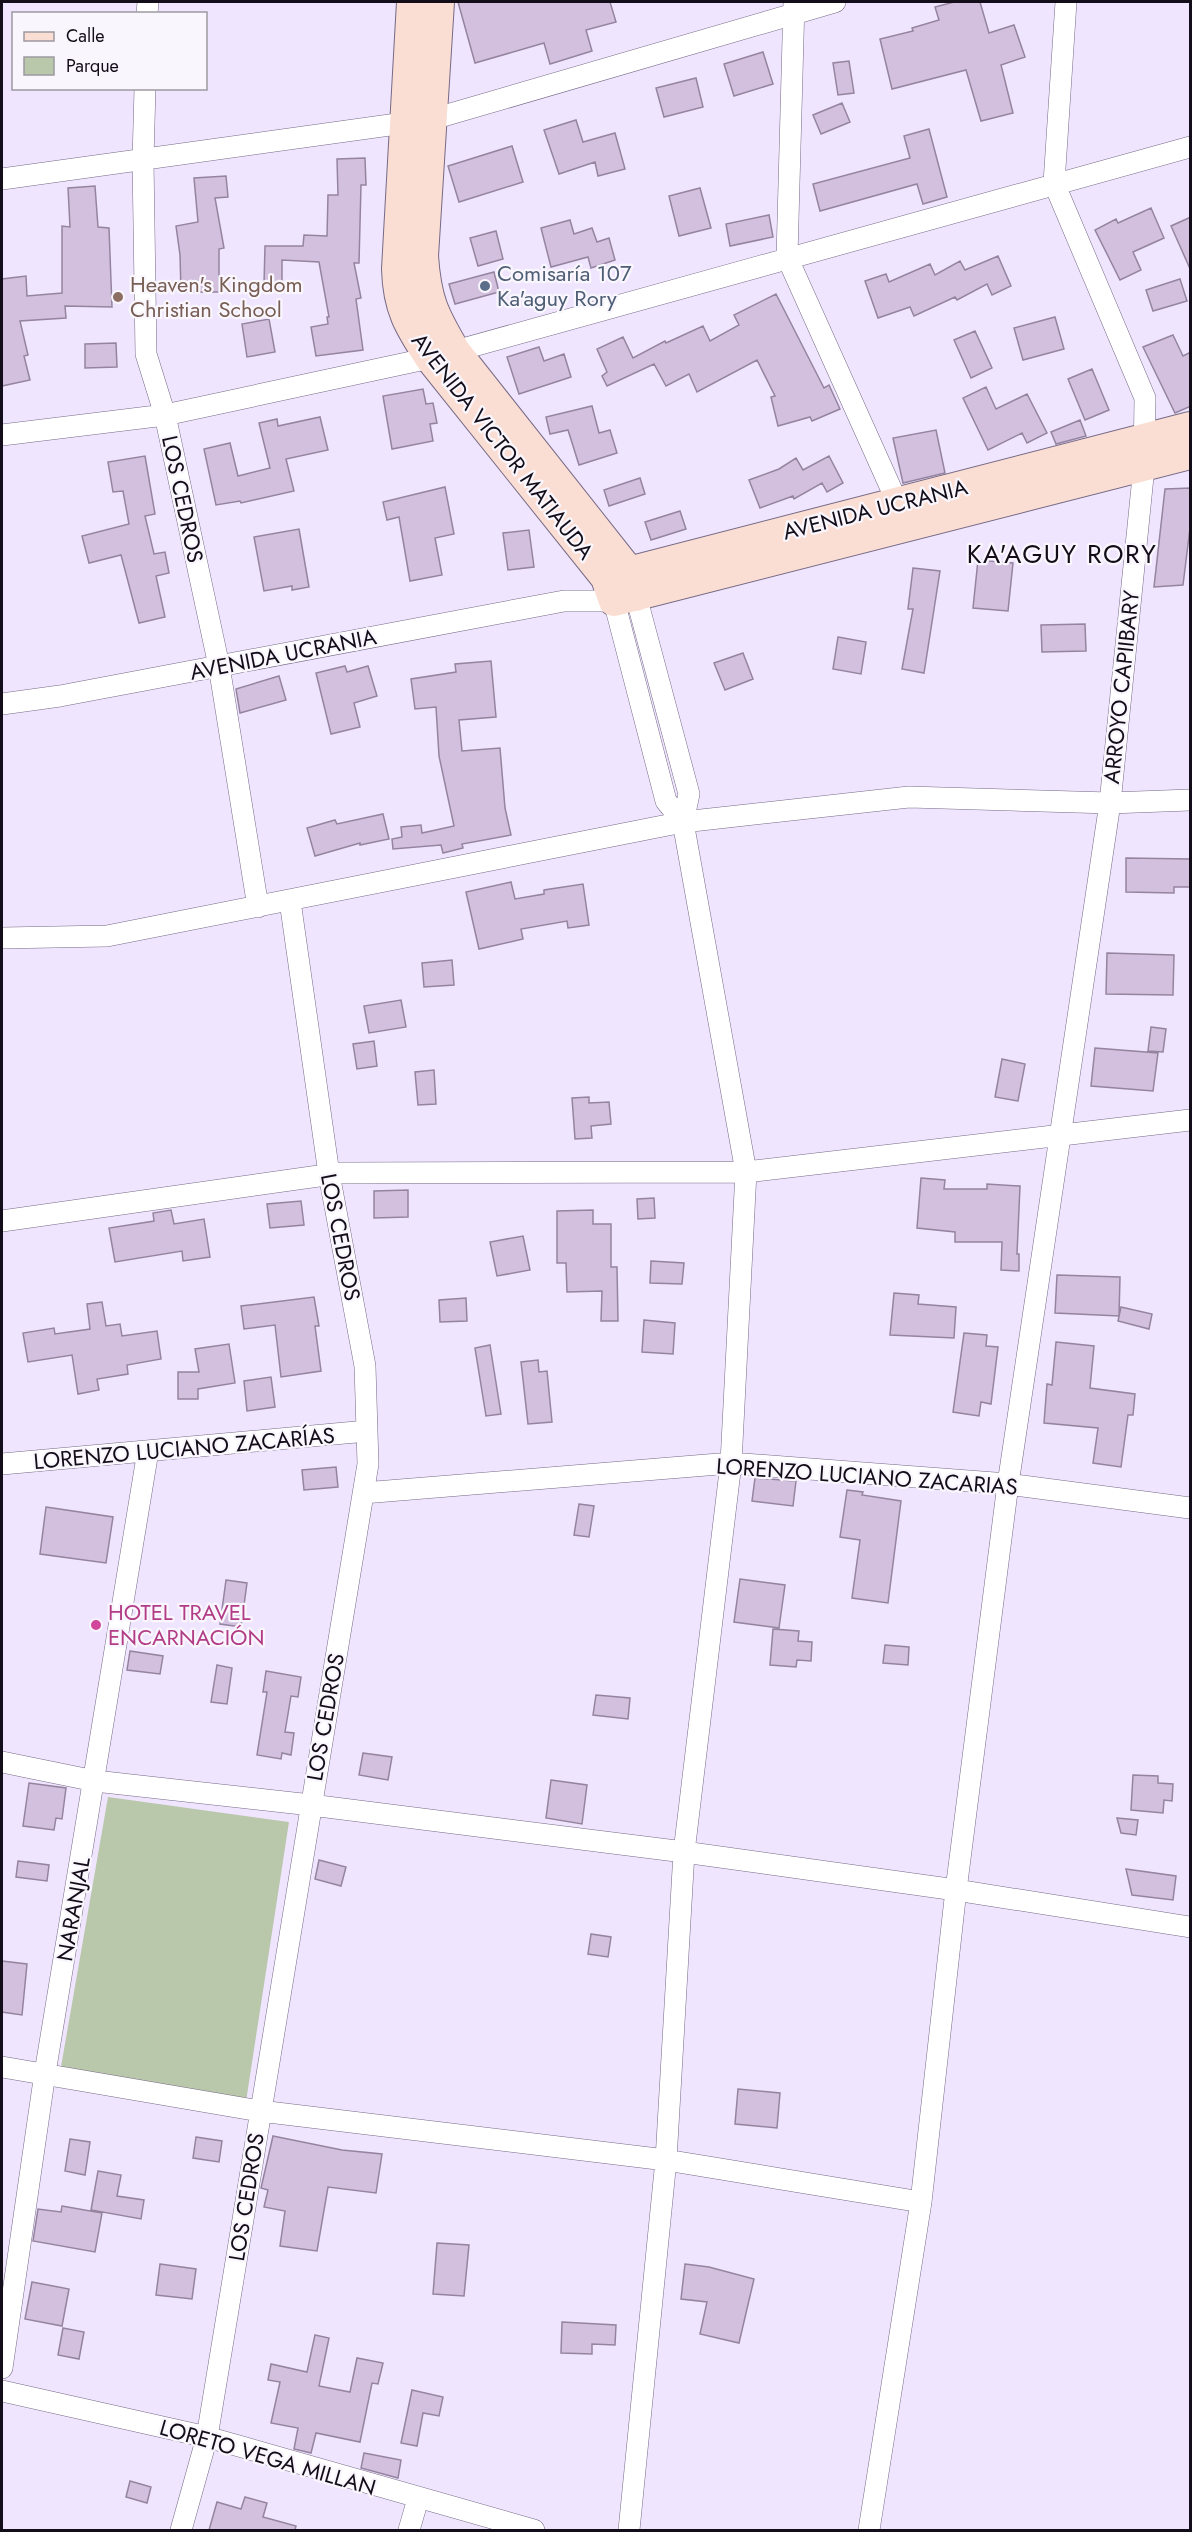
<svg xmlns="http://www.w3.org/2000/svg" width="1192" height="2532" font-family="Jost,sans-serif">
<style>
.green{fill:#b9c7ab}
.building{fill:#d2c0de;stroke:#9584a0;stroke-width:1.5}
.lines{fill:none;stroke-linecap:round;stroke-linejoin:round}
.street-casing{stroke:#766a86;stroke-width:22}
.secondary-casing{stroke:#766a86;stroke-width:32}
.street{stroke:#fff;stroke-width:21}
.secondary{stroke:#fbded3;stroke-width:30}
.service-dot{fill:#5c6f8a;stroke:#f9f6fd;stroke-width:2}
.education-dot{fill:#8d6e63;stroke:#f9f6fd;stroke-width:2}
.hotel-dot{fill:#d1479c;stroke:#f9f6fd;stroke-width:2}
.labels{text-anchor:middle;stroke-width:4.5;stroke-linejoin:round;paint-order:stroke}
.service-label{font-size:22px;fill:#4e5e75;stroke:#f9f6fd;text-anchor:start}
.education-label{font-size:22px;fill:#785e54;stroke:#f9f6fd;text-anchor:start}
.street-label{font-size:22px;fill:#120d18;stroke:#f9f6fd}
.hotel-label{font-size:22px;fill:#b23c85;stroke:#f9f6fd;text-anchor:start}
.quarter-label{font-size:26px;letter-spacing:1.5px;fill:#120d18;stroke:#f9f6fd}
</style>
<rect width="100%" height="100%" fill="#f0e5fe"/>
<path class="green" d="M108,1797L289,1822L245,2108L58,2084Z"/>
<path class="building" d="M458,2H610L616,22L586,30L592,51L550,64L544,43L475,63Z
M954,2H980L989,33L1014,25L1025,57L1001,65L1013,113L981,121L966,70L892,89L880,39L913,31L912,28L939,20L935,7Z
M763,52L773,84L734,96L724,64Z
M849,61L854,93L838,95L833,63Z
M696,78L703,107L664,117L656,88Z
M842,103L850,122L821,134L813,115Z
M576,120L583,142L615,133L625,169L598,176L595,162L559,174L544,130Z
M929,129L947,197L923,204L917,184L820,211L813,184L910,158L904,136Z
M512,146L523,182L459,202L448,166Z
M365,158L366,185H361L359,263H354L361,298L356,299L363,350L316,356L311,327L328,324L327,317H329L319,262L282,260V284H264L265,246H303L304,235L327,236L328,195H338L337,159Z
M226,176L228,197L215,198L224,248L219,249V292H181L180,255L176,226L198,222L194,178Z
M95,186L98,227L109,228L112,307L65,306L66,318L20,321L28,355L24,356L30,380L2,386V279L26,276L27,296L62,293V226L70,227L68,188Z
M700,188L711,228L679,236L669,196Z
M1151,208L1164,238L1133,252L1141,270L1120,280L1095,230L1116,219L1118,223Z
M769,215L773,237L730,246L726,224Z
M1191,217V271L1171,226Z
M570,220L574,234L592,228L597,242L609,238L615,260L591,268L588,257L551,267L541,228Z
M496,231L503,259L478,266L470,238Z
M998,256L1011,286L992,295L987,284L957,300L955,297L914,316L910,307L878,318L865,281L886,274L889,282L930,264L935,275L960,261L965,270Z
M494,272L499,292L455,304L449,284Z
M1180,279L1187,301L1153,311L1146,290Z
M776,294L824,388L829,385L840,409L812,421L810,417L778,426L771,397L775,396L757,360L697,392L689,374L666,386L654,364L607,386L602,376L607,372L597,349L623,337L633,358L665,341L666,343L703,326L710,341L739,325L734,315Z
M1055,317L1064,349L1023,360L1014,328Z
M269,319L275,352L247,357L242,324Z
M975,331L992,368L971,378L954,340Z
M1173,335L1183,356L1191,352V406L1175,413L1143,347Z
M116,343L117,367L85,368V344Z
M539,347L544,361L564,354L571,377L519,394L507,357Z
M1092,369L1109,410L1085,420L1068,379Z
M986,387L996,409L1027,394L1047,433L1027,443L1022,433L988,450L963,398Z
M423,389L426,404L433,403L437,423L430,424L433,441L392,449L383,396Z
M592,406L599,433L610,430L617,453L579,465L568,430L550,434L546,417Z
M320,417L328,450L286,459L294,491L241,503L240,501L216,505L204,449L230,443L238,476L270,468L259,423L277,419L278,426Z
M1080,420L1086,436L1056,444L1051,432Z
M936,430L945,473L903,483L893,438Z
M145,456L155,514L145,516L154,554L165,552L169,573L156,576L165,617L139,623L121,555L89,563L82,536L129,524L123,491L113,492L108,462Z
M829,456L843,483L827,492L822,483L794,499L793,496L760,508L749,480L779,469L796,458L803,470Z
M640,478L645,494L609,506L604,490Z
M445,487L454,534L435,538L442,575L410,581L399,517L387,520L383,502Z
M1191,488V520L1183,585L1154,587L1165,489Z
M680,511L686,529L651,540L645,522Z
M299,529L309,587L292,590V586L264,591L254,537Z
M529,530L534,567L508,570L503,533Z
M978,560L1013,563L1008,611L973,608Z
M913,568L940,571L924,673L902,669L913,609H908Z
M1085,624L1086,651L1042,652L1041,625Z
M838,637L866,642L861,674L833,669Z
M743,653L753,679L725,690L714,663Z
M491,661L496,717L459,720L462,751L500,748L505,808L511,835L462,844L463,848L443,853L441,845L393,849L392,839L402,837L401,827L421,825L422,833L454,826L439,756L436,707L415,709L411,679L456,672L455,664Z
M345,666L347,672L368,666L377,696L354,703L360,727L331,734L316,673Z
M279,676L286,700L240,713L236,689Z
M383,814L389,839L360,845V843L315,856L307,828L335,820L337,824Z
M1126,858L1191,859V887H1174V893L1126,892Z
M511,882L515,899L544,894V890L583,884L589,925L568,928L567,921L521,929L523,939L479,949L466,892Z
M1107,953L1174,955L1173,995L1106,994Z
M452,960L454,985L424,987L422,963Z
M401,1000L406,1027L369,1033L364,1006Z
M1151,1027L1166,1029L1163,1052L1148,1051Z
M374,1041L377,1066L357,1069L353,1044Z
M1095,1048L1158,1053L1153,1091L1091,1086Z
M1002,1059L1025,1064L1018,1101L995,1097Z
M434,1070L436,1104L418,1105L415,1072Z
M589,1097V1103L609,1102L611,1124L591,1126L592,1138L575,1139L572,1098Z
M921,1178L945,1180L944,1189H987V1184L1020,1186L1017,1254H1019V1271L1001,1270L1002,1242H955V1232L917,1228Z
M408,1190V1217L374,1218V1191Z
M654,1198L655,1218L638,1219L637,1199Z
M301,1201L304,1225L270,1228L267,1204Z
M171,1210L174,1224L204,1219L210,1257L183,1261L182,1251L115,1262L109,1228L154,1221L153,1213Z
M593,1210V1224H611V1267H617L618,1321H601L602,1291L567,1292L566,1263H557V1211Z
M523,1236L530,1270L497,1276L490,1242Z
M651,1261L684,1263L682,1284L650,1283Z
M1057,1275L1120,1277L1119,1316L1055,1313Z
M894,1293L919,1295L918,1304L956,1307L954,1338L890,1335Z
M314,1297L319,1326H315L321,1371L281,1377L275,1325L244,1329L241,1306Z
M466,1298L467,1321L440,1322L439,1300Z
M102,1302L106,1326L120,1324L122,1336L157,1331L161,1359L127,1365L128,1374L97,1379L99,1390L78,1394L72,1355L28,1362L23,1333L54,1328L55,1334L90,1329L87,1304Z
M1121,1307L1152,1314L1149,1329L1118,1321Z
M644,1320L675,1323L673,1354L642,1352Z
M964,1333L987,1335L986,1346L998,1347L991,1404L981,1402L979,1416L953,1412Z
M1056,1342L1094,1346L1090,1388L1135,1394L1133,1415H1128L1121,1467L1093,1463L1098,1428L1044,1423L1047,1384L1052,1385Z
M229,1344L235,1383L198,1389V1399H178V1372H199L195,1349Z
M490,1345L501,1414L486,1416L475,1348Z
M538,1360L539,1372L547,1371L552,1422L528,1424L521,1362Z
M271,1377L275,1407L247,1411L244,1381Z
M336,1467L338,1487L304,1490L302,1470Z
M755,1478L796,1481L793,1506L752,1501Z
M847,1490L863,1492L862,1495L901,1501L888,1603L852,1598L860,1540L840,1537Z
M579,1504L594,1506L589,1537L574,1535Z
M46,1507L113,1517L106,1563L40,1554Z
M740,1579L785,1585L779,1628L734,1622Z
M226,1580L247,1583L241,1627L220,1624Z
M773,1629L799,1631L798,1641L812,1642L811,1661L797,1660L796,1667L770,1665Z
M885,1645L909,1647L908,1665L883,1663Z
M130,1651L163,1656L160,1674L127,1670Z
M217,1665L232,1668L227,1704L211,1702Z
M266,1671L301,1677L298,1697L291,1696L285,1732L294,1733L291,1755L282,1753L281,1759L257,1755L267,1692H263Z
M596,1695L630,1698L628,1719L593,1715Z
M363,1753L392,1757L388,1780L359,1775Z
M1133,1775L1158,1776V1783L1173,1784L1172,1801L1164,1800L1163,1813L1131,1810Z
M551,1780L587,1785L582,1824L546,1818Z
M29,1783L66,1788L62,1819L56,1818L54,1830L23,1826Z
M1117,1818L1138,1820L1136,1835L1121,1833Z
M319,1860L346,1867L341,1886L315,1879Z
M18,1861L49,1865L47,1881L16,1877Z
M1126,1869L1176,1876L1173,1900L1132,1895Z
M591,1934L611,1937L608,1957L588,1954Z
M2,1961L27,1964L22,2015L2,2012Z
M738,2089L780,2093L777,2128L735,2124Z
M273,2136L342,2150L382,2154L376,2193L328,2187L317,2251L280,2246L285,2211L264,2207L268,2190L261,2188Z
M196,2137L222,2141L219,2162L193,2158Z
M70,2139L90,2142L85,2175L65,2171Z
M98,2171L121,2175L117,2196L144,2200L141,2219L91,2210Z
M62,2206L102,2213L95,2252L33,2241L38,2209L61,2212Z
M437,2243L469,2245L464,2296L433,2294Z
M160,2264L196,2269L192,2299L156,2295Z
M685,2264L709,2267L754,2279L739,2343L700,2334L707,2302L681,2299Z
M32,2282L69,2289L62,2326L25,2319Z
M562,2322L616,2325L615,2345L592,2344V2354L561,2353Z
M63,2328L84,2332L79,2359L58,2355Z
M315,2335L329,2338L319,2386L350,2392L357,2358L383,2363L378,2384L372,2383L360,2442L316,2433L311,2453L294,2449L298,2428L271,2423L280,2382L268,2380L271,2364L307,2372Z
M412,2390L443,2397L439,2416L423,2413L417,2446L401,2443Z
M364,2453L401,2460L398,2478L361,2468Z
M130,2481L151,2487L147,2503L126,2497Z
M245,2497L267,2503L263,2517L296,2526L295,2530H209L217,2502L241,2509Z"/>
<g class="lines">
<g class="street-casing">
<path id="street" d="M794,2L787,257L898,504L900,514
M147,14L148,2
M145,88L143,160L146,354L165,415L219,666L258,907
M2,179L433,119L835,2
M2,435L165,415L430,358L1190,147
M2,704L60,696L564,601H614L666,801L683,822L689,794L636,596
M2,938L107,936L683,822L909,797L1110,803L1190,800
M2,1221L340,1173L746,1172L1190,1120
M2,1464L367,1431
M363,1493L731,1463L1008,1484L1190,1508
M2,1762L95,1781L311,1805L684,1852L956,1890L1190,1927
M2,2067L260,2111L666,2160L921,2202
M2,2368L45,2073L148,1451
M2,2391L207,2437L534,2530
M181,2530L207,2437L368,1464L365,1366L329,1174L290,901
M409,2530L418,2499
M629,2530L666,2160L684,1852L731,1463L746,1172L683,822
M869,2530L921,2202L956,1890L1008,1484L1110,803L1144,467L1145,398L1054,183L1066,2"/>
</g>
<g class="secondary-casing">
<path id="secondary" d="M412,2L397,269C398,308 409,326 430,358L606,578L614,601L1190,454
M439,2L423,256C426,299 433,314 455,351L628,570L636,596
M609,577L1190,427"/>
</g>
<use href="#street" class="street"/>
<use href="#secondary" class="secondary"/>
</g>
<circle class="service-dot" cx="485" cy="286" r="6"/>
<circle class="education-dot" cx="118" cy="297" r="6"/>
<circle class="hotel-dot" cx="96" cy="1625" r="6"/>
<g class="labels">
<g class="service-label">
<text x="497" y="281">Comisaría 107<tspan x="497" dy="25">Ka'aguy Rory</tspan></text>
</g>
<g class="education-label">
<text x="130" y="292">Heaven's Kingdom<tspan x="130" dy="25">Christian School</tspan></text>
</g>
<g class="street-label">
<text transform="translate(503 446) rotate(52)" y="8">AVENIDA VICTOR MATIAUDA</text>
<text transform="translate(183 499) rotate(78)" y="8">LOS CEDROS</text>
<text transform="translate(875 509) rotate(-14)" y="8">AVENIDA UCRANIA</text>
<text transform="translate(283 654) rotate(-11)" y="8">AVENIDA UCRANIA</text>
<text transform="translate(1121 687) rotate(-84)" y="8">ARROYO CAPIIBARY</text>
<text transform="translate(341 1237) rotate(79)" y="8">LOS CEDROS</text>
<text transform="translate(184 1448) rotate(-5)" y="8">LORENZO LUCIANO ZACARÍAS</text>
<text transform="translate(867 1476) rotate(4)" y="8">LORENZO LUCIANO ZACARIAS</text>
<text transform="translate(325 1717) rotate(-80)" y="8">LOS CEDROS</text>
<text transform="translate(73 1909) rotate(-80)" y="8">NARANJAL</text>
<text transform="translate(246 2197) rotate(-81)" y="8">LOS CEDROS</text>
<text transform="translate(268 2457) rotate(16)" y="8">LORETO VEGA MILLAN</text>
</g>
<g class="hotel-label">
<text x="108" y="1620">HOTEL TRAVEL<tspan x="108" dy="25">ENCARNACIÓN</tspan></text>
</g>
<g class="quarter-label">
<text x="1062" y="563">KA'AGUY RORY</text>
</g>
</g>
<rect width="1192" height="2532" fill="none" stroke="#120d18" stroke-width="6"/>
<rect x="12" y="12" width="195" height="78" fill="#f9f6fd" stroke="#9d99a1" stroke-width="1.5"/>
<rect x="24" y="32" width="30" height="9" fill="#fbded3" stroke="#9d99a1" stroke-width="1.5"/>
<text x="66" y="42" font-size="18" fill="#120d18">Calle</text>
<rect x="24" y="57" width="30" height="18" fill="#b9c7ab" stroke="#9d99a1" stroke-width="1.5"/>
<text x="66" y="72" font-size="18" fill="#120d18">Parque</text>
</svg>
